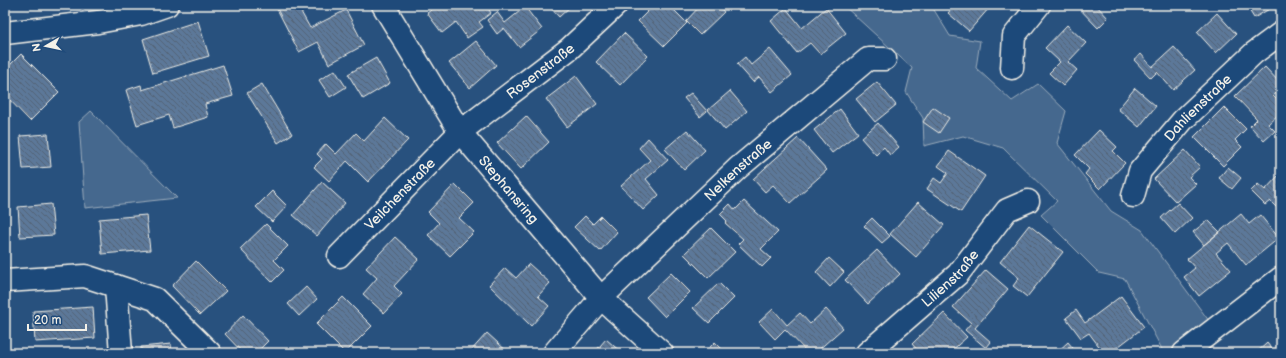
<svg xmlns="http://www.w3.org/2000/svg" width="1286" height="358" font-family="'Balsamiq Sans',sans-serif">
<style>
.park{fill:#45688e;stroke:#9cacbb}
.building{fill:url(#building-back-hatch);stroke:#f4f1e8}
.lines{fill:none;stroke-linecap:round;stroke-linejoin:round}
.minor-casing{stroke:#f4f1e8;stroke-width:25}
.minor{stroke:#1f4a7a;stroke-width:22}
.labels{text-anchor:middle;stroke-width:3;stroke-linejoin:round;paint-order:stroke}
.street-label{font-size:14px;fill:#f4f1e8;stroke:#1f4a7a}
</style>
<defs>
<pattern id="building-back-hatch" width="6" height="6" patternUnits="userSpaceOnUse"><rect width="6" height="6" fill="#5b7899"/><path d="M-1 5l2 2M0 0l6 6M5-1l2 2" fill="none" stroke="#536274"/></pattern>
</defs>
<rect width="100%" height="100%" fill="#28517e"/>
<filter id="ink" filterUnits="userSpaceOnUse"><feTurbulence type="fractalNoise" baseFrequency=".025" numOctaves="2"/><feDisplacementMap in="SourceGraphic" scale="8" xChannelSelector="R" yChannelSelector="G"/><feConvolveMatrix kernelMatrix="1 2 1 2 8 2 1 2 1" color-interpolation-filters="sRGB"/></filter>
<g filter="url(#ink)">
<path class="park" d="M843,5H931L950,36L980,41L976,68L1012,101L1038,84L1066,111L1057,143L1111,211L1142,230L1215,329L1184,353H1164L1125,279L1099,273L1041,215L1057,201L1003,148L963,136L924,146L923,118L906,92L912,68Z
M91,111L177,198L85,208L79,122Z"/>
<path class="building" d="M275,5H310L300,10L310,28L346,10L364,45L329,64L318,42L299,52Z
M438,5H486L491,13L479,22L483,27L467,38L456,22L442,33L427,13Z
M548,5H572L559,17Z
M654,5H669L687,23L664,46L638,21Z
M701,5H718L724,12L700,35L686,21Z
M955,5H987L990,7L969,31L948,13Z
M1076,5H1098L1097,6L1108,18L1098,28Z
M1246,5H1276L1254,18Z
M525,7L542,29L519,47L504,28L497,34L487,20L497,12L505,23Z
M786,8L802,28L826,8L846,33L820,54L810,43L797,53L771,21Z
M1217,13L1236,34L1216,53L1197,32Z
M198,21L209,56L153,73L143,39Z
M1067,25L1086,43L1068,62L1077,70L1063,86L1049,73L1060,62L1045,48Z
M624,33L648,56L620,85L596,62Z
M476,41L496,65L470,88L449,63Z
M1174,47L1195,70L1173,90L1157,72L1151,78L1134,60L1141,54L1152,67Z
M770,49L792,75L772,92L759,77L753,82L737,64L745,57L751,65Z
M21,54L59,92L30,121L5,95V70Z
M376,58L390,83L363,99L348,74Z
M223,65L233,96L205,104L208,117L173,128L169,115L137,125L126,90L141,85L142,90Z
M1265,67L1281,84V89L1273,96L1281,104V112L1268,124L1275,131L1264,141L1250,126L1257,119L1235,96Z
M335,70L346,87L330,97L319,80Z
M576,76L597,104L567,127L546,99Z
M877,82L896,105L875,122L856,99Z
M262,84L292,134L278,143L247,93Z
M1135,88L1156,106L1139,127L1118,109Z
M730,91L747,111L725,130L708,110Z
M691,93L707,111L700,117L684,98Z
M933,107L949,118L939,133L923,122Z
M1224,107L1246,129L1235,140L1242,147L1223,166L1194,137Z
M840,109L858,133L832,153L814,130Z
M526,116L549,142L521,169L497,143Z
M385,118L408,140L368,182L347,161L329,181L314,167L322,159L317,154L326,144L336,154L356,133L364,141Z
M878,123L899,147L890,155L884,147L876,155L861,138Z
M687,130L705,150L684,170L665,149Z
M1099,130L1117,147L1113,151L1125,163L1100,189L1085,174L1089,169L1075,155Z
M48,134L51,167L23,169L20,136Z
M648,138L668,160L646,179L659,195L643,210L621,186L650,160L639,148Z
M798,138L827,170L790,203L773,185L765,192L753,179Z
M1185,150L1200,167L1189,177L1196,184L1176,202L1154,179Z
M949,151L985,176L961,212L927,189L934,178L941,183L948,173L938,166Z
M1228,167L1241,178L1232,189L1219,178Z
M1278,176L1281,179V212L1270,201L1265,205L1251,191L1258,184L1265,190Z
M322,182L345,203L317,236L293,215Z
M455,184L474,203L459,218L474,232L450,256L428,235L439,223L428,212Z
M272,191L287,206L272,222L256,207Z
M744,201L778,232L761,249L771,258L762,267L738,244L743,239L725,223L727,221L720,214L730,204L735,210Z
M918,202L944,225L916,257L890,234Z
M1178,203L1192,218L1175,234L1161,218Z
M51,204L54,235L20,237L18,207Z
M1241,214L1249,224L1260,215L1279,238L1246,265L1228,243L1216,253L1231,270L1199,296L1184,277L1195,268L1187,259Z
M146,215L150,250L102,254L99,219Z
M585,216L593,224L601,216L617,232L600,251L574,227Z
M872,218L890,236L882,243L864,226Z
M1208,220L1220,232L1204,245L1193,232Z
M266,224L288,246L274,260L284,270L272,282L240,249Z
M1029,225L1063,252L1027,297L1013,286L1019,278L1000,262Z
M711,228L735,252L708,278L684,254Z
M395,237L419,259L394,286L402,294L384,313L363,294L377,278L366,268Z
M877,250L900,274L868,304L845,280Z
M829,258L844,272L830,287L816,272Z
M196,261L226,291L200,315L172,286Z
M529,264L550,283L538,296L549,306L531,326L489,285L505,268L516,278Z
M986,270L1008,289L975,328L991,342L986,348L965,330L971,323L953,307Z
M671,273L690,292L665,317L646,297Z
M719,283L734,298L709,323L693,308Z
M306,287L317,299L299,316L288,304Z
M1121,296L1144,327L1110,353H1104L1089,333L1081,338L1066,318L1076,310L1085,323Z
M343,297L372,326L345,353L316,324Z
M93,307L95,338L35,342L33,311Z
M773,309L787,325L800,313L810,324L826,309L843,328L815,353H808L785,329L775,339L759,322Z
M944,313L967,337L949,353H920L912,344Z
M243,315L268,341L256,353H243L225,334Z
M487,333L509,353H469Z
M606,339L622,353H594Z
M715,342L726,353H704Z
M1068,342L1077,353H1056Z
M1267,343L1275,353H1256Z
M171,344L172,353H141V347Z
M1029,348L1033,353H1024Z"/>
<g class="lines">
<g class="minor-casing">
<g id="minor">
<path id="s1" d="M383,5L460,132L601,298L662,353"/>
<path d="M5,33L98,22L141,14L167,5"/>
<path d="M1012,68L1014,36L1039,5"/>
<path id="s2" d="M1133,196L1140,171L1183,120L1254,53L1281,33"/>
<path id="s3" d="M339,256L460,132L569,49L616,5"/>
<path d="M5,281L85,276L155,299L210,353"/>
<path d="M116,286L121,353"/>
<path id="s4" d="M554,353L601,298L738,168L868,59H885"/>
<path id="s5" d="M867,353L958,274L1007,210L1028,201"/>
<path d="M1184,353L1281,278"/>
</g>
</g>
<use href="#minor" class="minor"/>
</g>
</g>
<g class="labels">
<g class="street-label">
<text dy="5" stroke="none"><textPath href="#s3" startOffset="274">Rosenstraße</textPath></text>
<text dy="5" stroke="none"><textPath href="#s2" startOffset="112">Dahlienstraße</textPath></text>
<text dy="5" stroke="none"><textPath href="#s4" startOffset="260">Nelkenstraße</textPath></text>
<text dy="5" stroke="none"><textPath href="#s1" startOffset="224">Stephansring</textPath></text>
<text dy="5" stroke="none"><textPath href="#s3" startOffset="87">Veilchenstraße</textPath></text>
<text dy="5" stroke="none"><textPath href="#s5" startOffset="112">Lilienstraße</textPath></text>
</g>
</g>
<rect width="1286" height="358" fill="none" stroke="#1f4a7a" stroke-width="20"/>
<rect x="10" y="10" width="1266" height="338" fill="none" stroke="#f4f1e8" stroke-width="1.5" filter="url(#ink)"/>
<g transform="translate(46 46) rotate(261)" stroke="#1f4a7a" stroke-width="3" paint-order="stroke">
<path d="M0-3L7 15L0 10L-7 15Z" fill="#f4f1e8"/>
<text y="-6" font-size="11" font-weight="bold" text-anchor="middle" fill="#f4f1e8">N</text>
</g>
<path d="M28 324v6h58v-6" fill="none" stroke="#f4f1e8" stroke-width="2"/>
<text x="34" y="324" font-size="12" fill="#f4f1e8" stroke="#1f4a7a" stroke-width="3" paint-order="stroke">20 m</text>
</svg>
